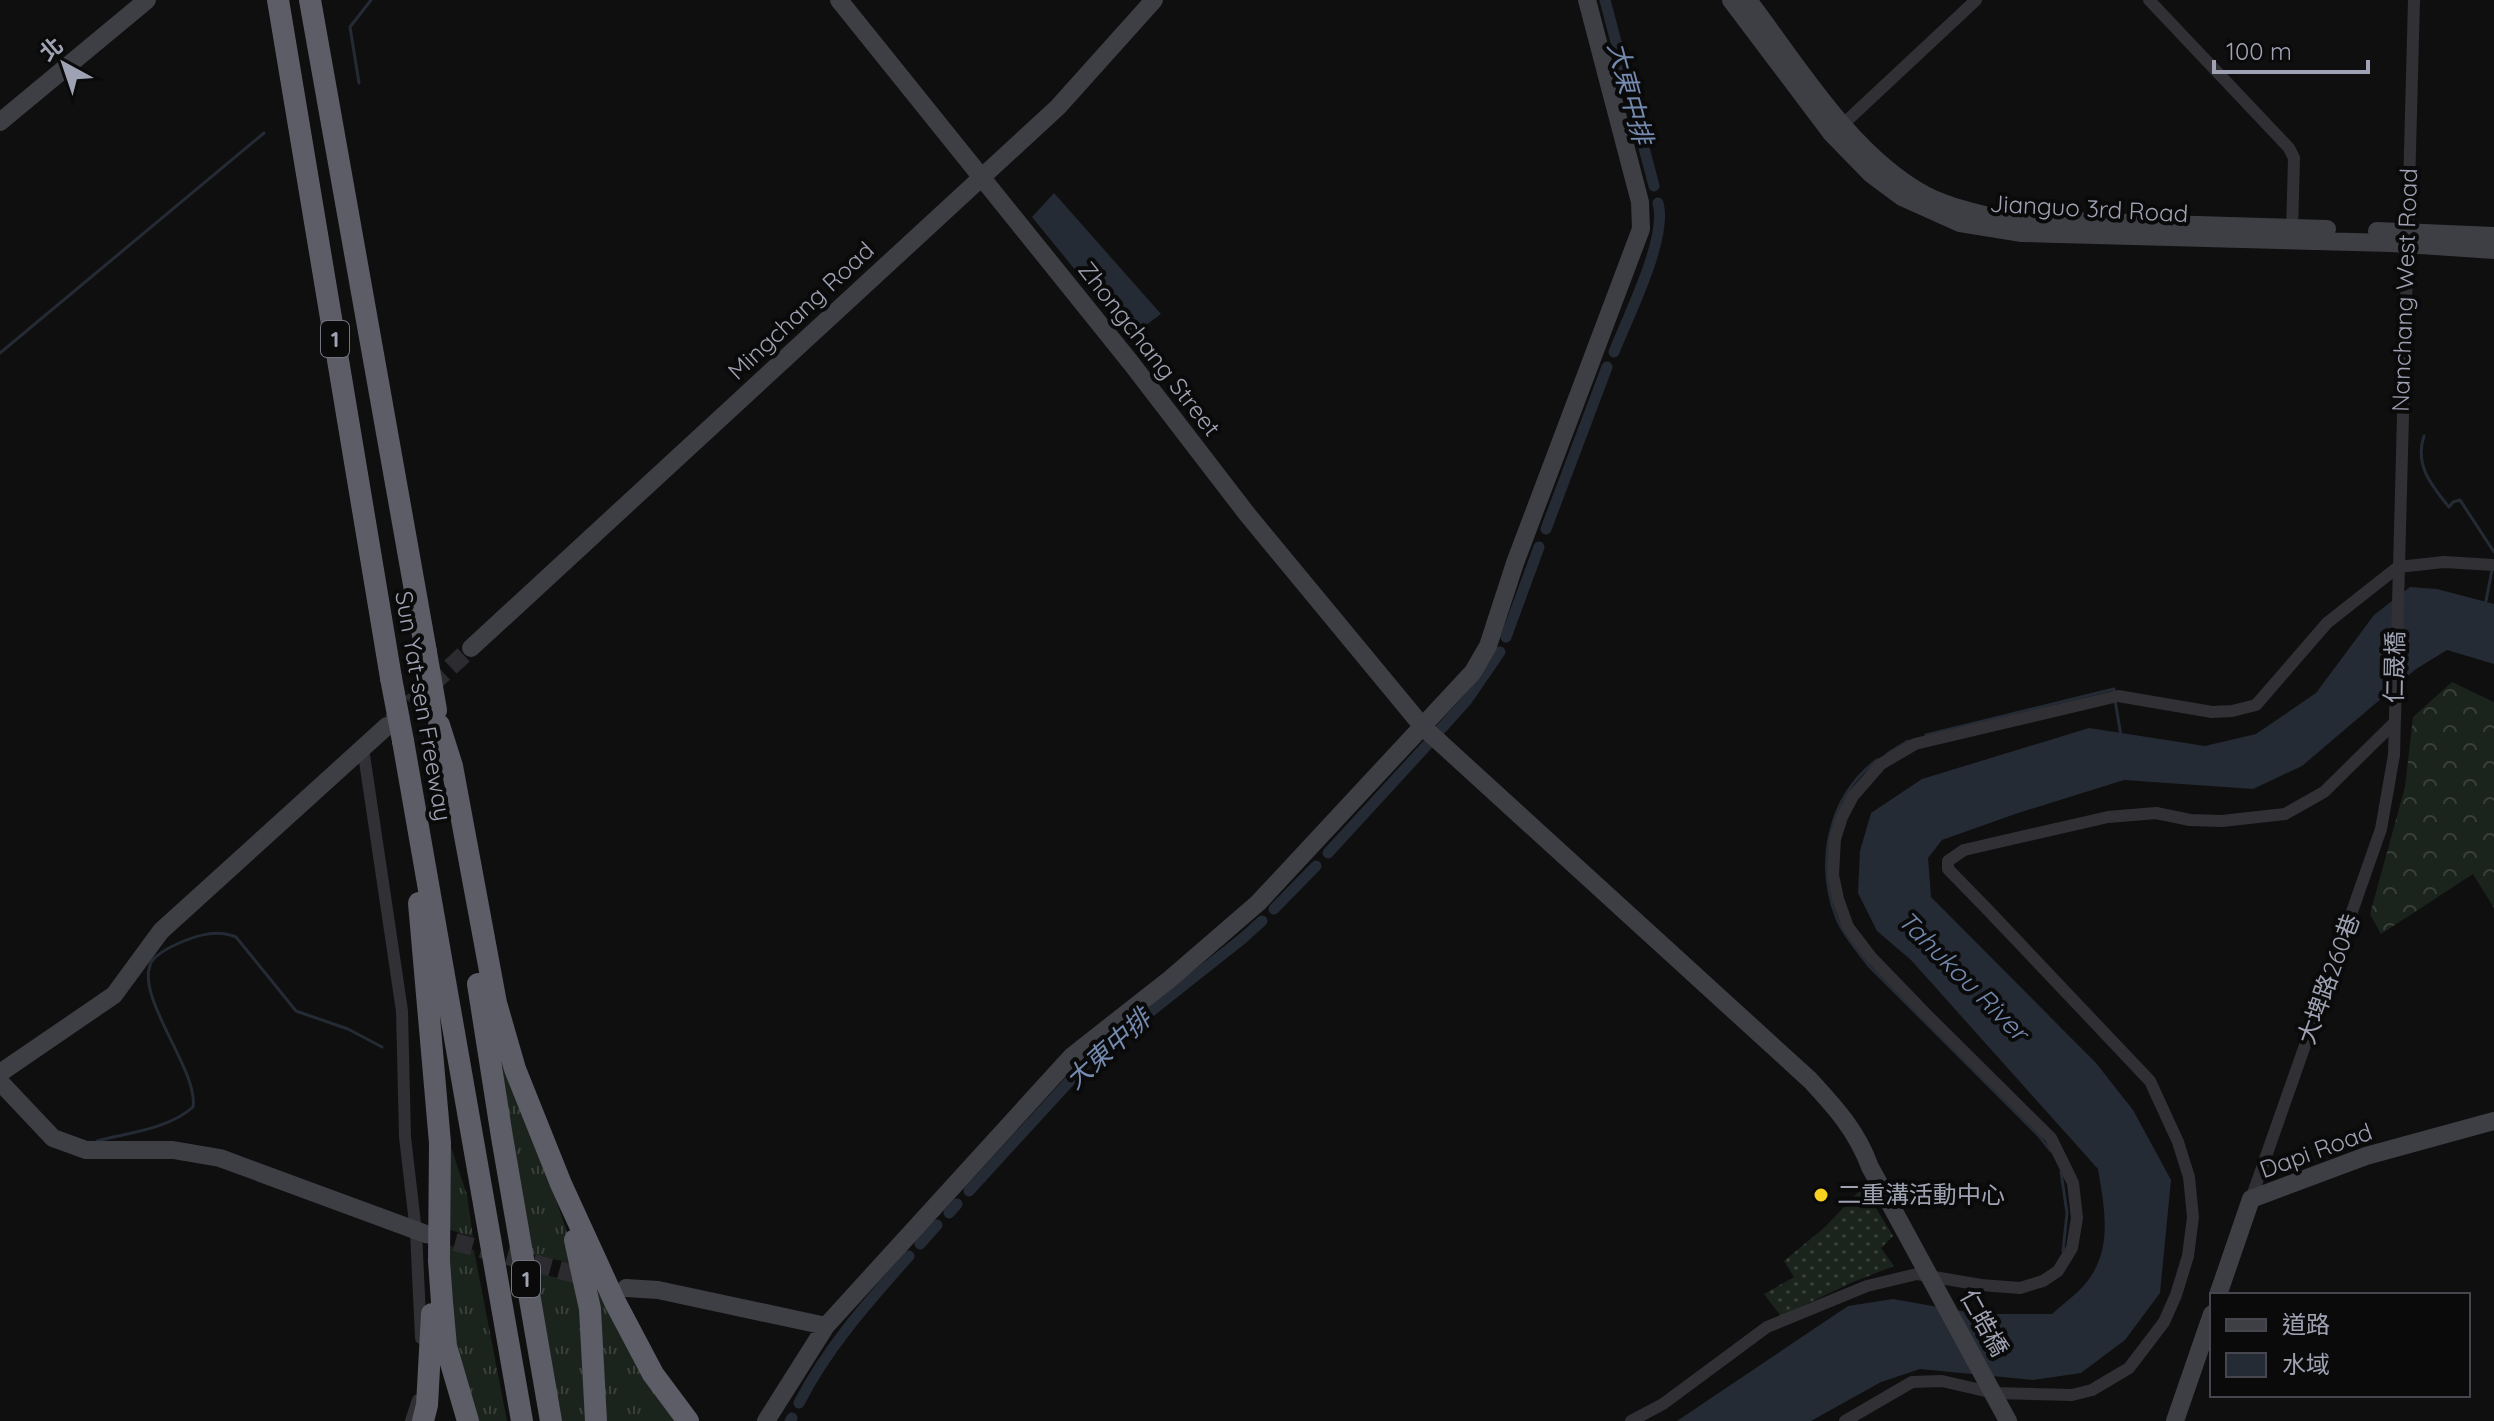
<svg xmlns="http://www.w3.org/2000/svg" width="2494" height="1421" font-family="Quicksand,'Noto Sans TC',sans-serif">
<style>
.grass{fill:url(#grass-tufts)}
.forest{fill:url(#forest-crowns)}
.park{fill:url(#park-dots)}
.water{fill:#252b34}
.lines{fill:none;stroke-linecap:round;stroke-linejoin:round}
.stream{stroke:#252b34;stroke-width:3}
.canal{stroke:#252b34;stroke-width:11}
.secondary-tunnel{stroke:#2c2c30;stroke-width:18;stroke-dasharray:18 9;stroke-linecap:butt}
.street{stroke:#303035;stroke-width:12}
.secondary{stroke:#3e3e45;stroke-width:18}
.highway{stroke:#5c5d66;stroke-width:22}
.highway-bridge{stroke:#5c5d66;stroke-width:22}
.poi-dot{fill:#f7d020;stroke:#0a0a0b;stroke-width:3}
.labels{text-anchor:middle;stroke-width:8;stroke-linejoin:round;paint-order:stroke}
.shield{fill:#0a0a0b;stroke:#727480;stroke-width:2}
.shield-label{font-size:22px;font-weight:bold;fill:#9fa2b2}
.street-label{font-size:24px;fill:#9fa2b2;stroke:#0a0a0b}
.poi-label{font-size:24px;fill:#9fa2b2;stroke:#0a0a0b;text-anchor:start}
.water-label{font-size:26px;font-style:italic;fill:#748aaf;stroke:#0a0a0b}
</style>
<defs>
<pattern id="grass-tufts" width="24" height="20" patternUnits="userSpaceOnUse" patternTransform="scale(2)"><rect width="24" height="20" fill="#1b231d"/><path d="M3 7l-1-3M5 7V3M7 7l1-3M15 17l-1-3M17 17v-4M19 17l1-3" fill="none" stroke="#39403b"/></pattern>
<pattern id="forest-crowns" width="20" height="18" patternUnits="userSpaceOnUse" patternTransform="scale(2)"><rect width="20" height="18" fill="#1b231d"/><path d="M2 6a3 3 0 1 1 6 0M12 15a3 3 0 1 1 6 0" fill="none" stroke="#39403b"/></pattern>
<pattern id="park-dots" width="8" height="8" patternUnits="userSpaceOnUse" patternTransform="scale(2)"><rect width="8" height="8" fill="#1b231d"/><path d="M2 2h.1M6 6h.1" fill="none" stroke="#39403b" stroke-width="1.8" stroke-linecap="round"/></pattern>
</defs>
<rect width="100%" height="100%" fill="#0f0f10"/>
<path class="grass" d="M487,995L568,1235L574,1264L532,1254Z
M451,1147L467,1195L473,1237L447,1229Z
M447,1245L474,1250L507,1421H476L459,1371Z
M536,1273L577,1282L584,1314L586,1421H562Z
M593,1288H599L677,1421H602Z"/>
<path class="forest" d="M2452,682L2494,702V908L2473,874L2381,934L2370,914L2405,787L2413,717Z"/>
<path class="park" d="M1863,1187L1893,1236L1881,1248L1894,1266L1853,1282L1781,1316L1764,1294L1794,1277L1784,1261L1825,1227Z"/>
<path class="water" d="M1054,193L1161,314L1130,337L1032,217Z
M2410,587L2437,589L2494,604V664L2447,650L2416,669L2302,766L2253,789L2124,780L2018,813L1942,840L1928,858L1931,897L2096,1063L2133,1110L2171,1180L2160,1293L2125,1340L2081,1373L2033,1380L1920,1369L1881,1382L1811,1421H1677L1848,1306L1893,1299L1978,1314H2052C2064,1303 2080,1292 2089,1279C2113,1246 2104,1206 2098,1169L1911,960L1877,931L1858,893L1860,851L1871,813L1922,779L2089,728L2205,746L2256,734L2316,693L2374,615Z"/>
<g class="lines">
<path class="stream" d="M359,83L350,27L371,0
M0,353L264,133
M2424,436C2414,465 2432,486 2449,507L2453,502L2460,500L2494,552
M2485,606L2492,570
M2115,700L2121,736
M1926,735L2114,689V692
M1887,754L1908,741
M1877,760C1828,797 1815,863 1837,919C1844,936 1858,951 1869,966L2039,1136L2051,1151
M97,1141C127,1133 169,1129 193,1107C199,1070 132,994 152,961C158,953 168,948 177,944C197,935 217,929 236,937L296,1011L348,1029L382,1047
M2061,1172L2067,1213L2063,1251"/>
<path class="canal" d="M1605,0L1654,186
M1614,352C1628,316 1668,238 1658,203
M1546,529L1607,367
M1506,637L1539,547
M1440,730L1467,700L1500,652
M1328,853L1428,744
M1274,909L1316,866
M969,1191L1088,1061L1242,939L1262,921
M949,1213L957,1204
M920,1244L937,1225
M799,1403C827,1348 868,1302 909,1256
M790,1421L792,1418"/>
<path class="secondary-tunnel" d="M391,722L471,648
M429,1235L593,1279"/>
<path class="street" d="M2149,0L2289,148L2294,158L2292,232
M1838,129L1976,0
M363,748L402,1011L405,1137L416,1232L421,1338
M2251,1199L2381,829L2394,755L2414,0
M411,1421L418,1400
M1631,1421L1663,1404L1767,1327L1867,1286L1917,1274L1981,1285L2020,1288L2043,1281L2058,1271L2072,1248L2077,1218L2073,1183L2051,1138L1925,1013L1871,957L1848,927L1838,899L1833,875L1835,839L1842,817L1853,796L1881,764L1915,744L2118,696L2212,712L2232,711L2256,705L2327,623L2398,567L2444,562L2494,565
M1845,1421L1912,1382L1942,1381L1994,1393L2072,1395L2092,1390L2129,1368L2164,1322L2176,1295L2188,1256L2193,1217L2189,1177L2178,1142L2150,1081L1987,909L1948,869V861L1964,850L2108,817L2156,813L2190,820L2222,821L2285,814L2324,792L2393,724"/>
<path class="secondary" d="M839,0L1131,363L1247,514L1423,727L1810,1080C1835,1107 1857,1131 1870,1167L2008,1421
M1731,0L1832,134L1871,174L1902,197L1960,223L2022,233L2391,243L2494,250
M1748,0C1798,66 1851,155 1925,195C1949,207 1975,213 2001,219L2327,229
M0,122L147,0
M2377,231L2494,236
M471,648L1058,107L1154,0
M0,1073L114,995L161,931L387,726
M0,1082L53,1138L86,1150H173L220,1158L426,1234
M626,1288L658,1290L826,1326
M2218,1295L2251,1199L2366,1156L2494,1121
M766,1421L826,1326L1072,1056L1170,979L1258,903L1473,672L1488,646L1515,563L1641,229L1640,202L1587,0
M2175,1421L2212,1314"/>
<path class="highway" d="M278,0L391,678
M310,0L426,652
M439,725L452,766L496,1003L515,1069L561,1184L615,1302L653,1374L688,1421
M403,741L522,1421
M419,903L440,1143L439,1261L442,1302L446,1346L468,1421
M478,984L502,1137L551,1421
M575,1240L590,1309L596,1421
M423,1421L427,1405L432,1314"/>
<path class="highway-bridge" d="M426,652L436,710
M391,678L403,741"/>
</g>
<circle class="poi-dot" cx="1821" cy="1195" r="8"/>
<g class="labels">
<g class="shield">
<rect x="321" y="321" width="28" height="36" rx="6"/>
<rect x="512" y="1261" width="28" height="36" rx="6"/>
</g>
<g class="shield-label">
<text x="335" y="347">1</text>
<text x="526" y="1287">1</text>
</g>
<g class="street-label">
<text transform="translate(2089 209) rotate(3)" y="8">Jianguo 3rd Road</text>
<text transform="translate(2405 290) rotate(-88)" y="8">Nanchang West Road</text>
<text transform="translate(801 311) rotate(-43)" y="8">Mingchang Road</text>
<text transform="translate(1149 349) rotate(52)" y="8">Zhongchang Street</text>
<text transform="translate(2395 667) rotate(-89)" y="8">仁晟橋</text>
<text transform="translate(423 706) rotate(80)" y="8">Sun Yat-sen Freeway</text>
<text transform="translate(2329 979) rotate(-70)" y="8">大埤路260巷</text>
<text transform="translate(2316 1151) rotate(-20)" y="8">Dapi Road</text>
<text transform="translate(1984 1323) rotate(61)" y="8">仁皓橋</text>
</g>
<g class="poi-label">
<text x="1837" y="1203">二重溝活動中心</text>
</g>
<g class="water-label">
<text transform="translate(1630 93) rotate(75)" y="9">大東中排</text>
<text transform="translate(1963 976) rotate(45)" y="9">Tahukou River</text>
<text transform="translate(1108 1049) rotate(-42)" y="9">大東中排</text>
</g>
</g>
<rect x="2210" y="1293" width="260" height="104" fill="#0a0a0b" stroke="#46474e" stroke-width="2"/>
<rect x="2226" y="1319" width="40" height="12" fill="#3e3e45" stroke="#46474e" stroke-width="2"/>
<text x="2282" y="1333" font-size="24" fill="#9fa2b2">道路</text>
<rect x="2226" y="1353" width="40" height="24" fill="#252b34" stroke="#46474e" stroke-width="2"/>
<text x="2282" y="1373" font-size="24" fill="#9fa2b2">水域</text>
<g transform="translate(64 64) rotate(320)" stroke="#0a0a0b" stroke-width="6" paint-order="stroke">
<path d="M0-6L14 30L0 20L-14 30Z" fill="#9fa2b2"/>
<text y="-12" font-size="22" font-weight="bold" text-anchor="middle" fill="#9fa2b2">北</text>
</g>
<path d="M2214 60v12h154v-12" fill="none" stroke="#9fa2b2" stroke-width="4"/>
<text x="2226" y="60" font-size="24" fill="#9fa2b2" stroke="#0a0a0b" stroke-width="6" paint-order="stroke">100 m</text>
</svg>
